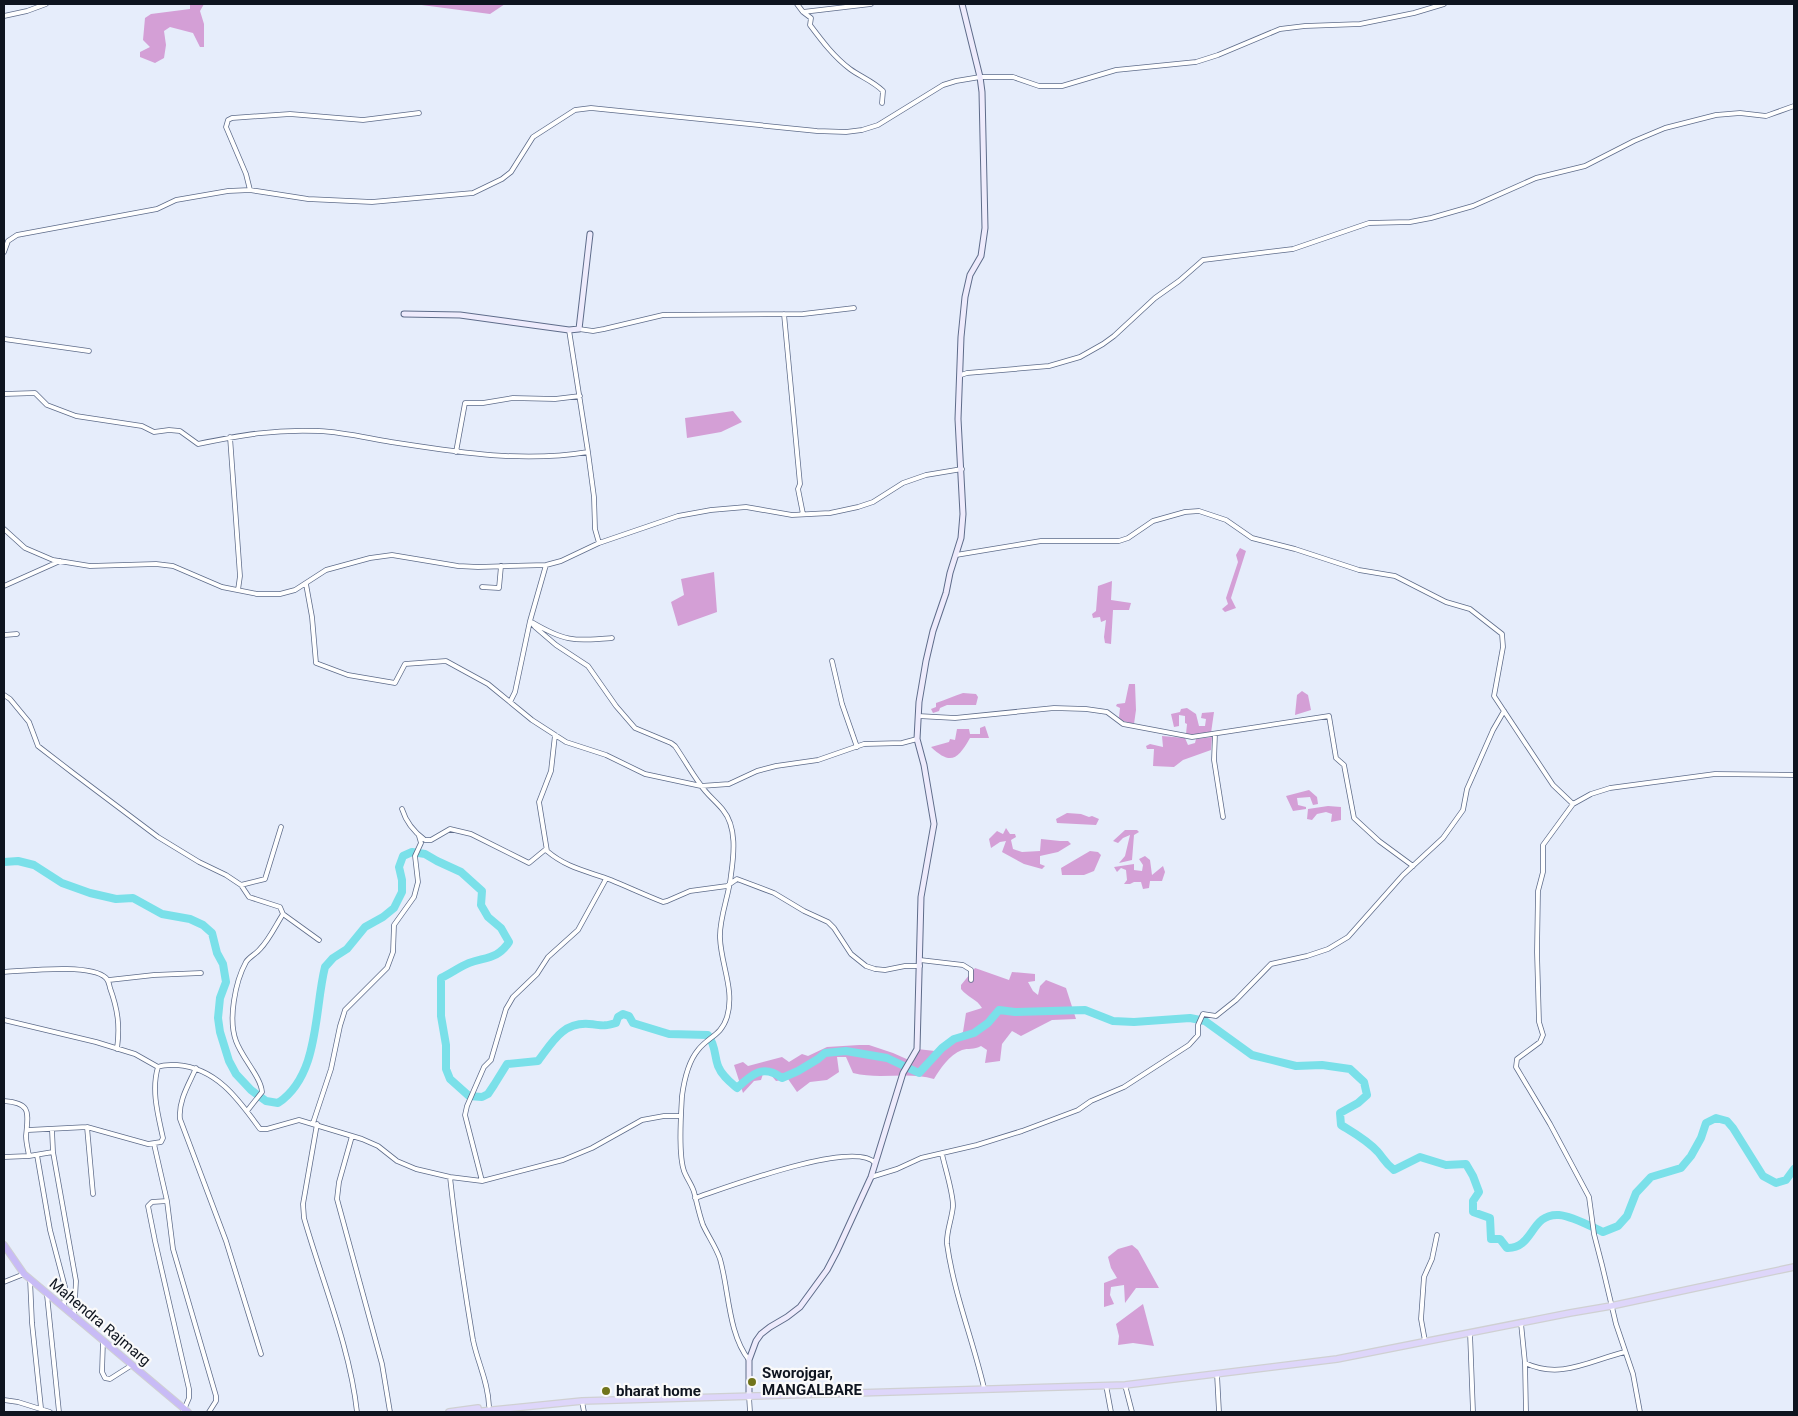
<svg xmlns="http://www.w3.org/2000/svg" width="1798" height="1416" font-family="Roboto,sans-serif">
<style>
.forest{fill:#d49fd6}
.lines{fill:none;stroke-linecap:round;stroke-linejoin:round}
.river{stroke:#7ae0e9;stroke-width:8}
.street-casing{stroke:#5e6c8a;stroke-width:5.5}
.secondary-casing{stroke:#5e6c8a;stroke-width:7}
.primary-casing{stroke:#cfd0d2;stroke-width:8}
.highway-casing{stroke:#cfd0d2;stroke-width:8}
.street{stroke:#fff;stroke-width:4}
.secondary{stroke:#eeebfc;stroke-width:5}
.primary{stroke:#ded6fa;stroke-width:5.5}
.highway{stroke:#c8bbf6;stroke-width:6}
.poi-dot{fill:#70741b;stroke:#fafafa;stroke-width:2}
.labels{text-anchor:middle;stroke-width:4.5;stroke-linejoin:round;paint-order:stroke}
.street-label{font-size:15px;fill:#0e141f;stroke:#fafafa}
.poi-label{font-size:15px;font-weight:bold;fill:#0e141f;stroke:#fafafa;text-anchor:start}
</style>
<rect width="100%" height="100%" fill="#e6edfb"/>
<path class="forest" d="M190,4H204L200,11L204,24V47H200L193,33L170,27L164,31L166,45L164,58L155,63L140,57V52L150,47L143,40L145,18L151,14L190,9Z
M414,4H505L490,14Z
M733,411L742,422L721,432L687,438L685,418Z
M1240,548L1246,551L1231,598L1236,608L1225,612L1222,609L1228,604L1226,598L1238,562L1236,555Z
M714,572L717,612L678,626L671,602L684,595L681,579Z
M1112,581L1111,600L1131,603L1129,610H1113L1111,644L1105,643L1104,637L1106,620L1101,622L1100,617L1093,618L1092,614L1096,611L1098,586Z
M1129,684H1135L1136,710L1134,724L1120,720L1119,717L1120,708L1116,706L1117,704L1125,703Z
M1302,691L1308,695L1311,710L1295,715L1297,695Z
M963,693L976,694L978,697L976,705H947L940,708L939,711L933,713L931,709L936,707V703C946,700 953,696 963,693Z
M1187,708L1196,714L1199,726H1205L1206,719L1201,718L1202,713L1214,712L1211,733L1192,735L1186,734L1187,724L1185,723V716L1179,715V726L1174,727L1171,714L1180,712L1181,709Z
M985,726L989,738H970C958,759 951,766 931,747L949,742L950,739L955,740L957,729H969L970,734H980V728Z
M1162,736L1185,738L1188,745L1195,743L1196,739L1212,737L1211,750L1183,760L1174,767L1153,766L1154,749H1147L1146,746L1150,744L1163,747Z
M1309,790L1317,797L1318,804L1313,805L1310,797L1297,798L1298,805L1306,807V809L1293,811L1286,796Z
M1328,806L1341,807V820L1331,822L1332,814L1326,812L1317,814L1312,820L1307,819L1308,809Z
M1067,813L1081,814L1089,817L1092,816L1099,819L1096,825L1057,823L1056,819Z
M1006,828L1010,834H1015L1016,837L1011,840L1013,849L1022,852L1040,851L1041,839L1060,841H1068L1071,844L1058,852L1040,856V864L1045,866L1042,869L1024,864L1002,852L1006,841L1000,842L991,848L989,839L997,831L1003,834Z
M1125,830H1137L1139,832L1134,835L1132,860L1119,863L1125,856L1130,835L1123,838L1118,843L1113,841Z
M1090,851L1098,852L1101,855L1094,871L1084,875H1062L1061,868Z
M1145,856L1150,860L1152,875L1163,866L1165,872L1162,881H1150L1149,888L1143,889L1141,882H1134L1130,884H1124L1127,880L1126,870L1121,868L1117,872L1114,867L1134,864V870L1142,871L1143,865L1139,859Z
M975,968L1009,980L1012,972L1035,974V981L1028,982L1033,991L1038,995L1040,986L1046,980L1066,988L1076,1019L1052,1020L1021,1036L1012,1031L1002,1044L1000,1061L985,1063L987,1050L981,1046C974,1050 968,1048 962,1050C949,1055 940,1069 934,1079C908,1071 880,1080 853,1073L846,1057H837L839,1072L827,1080L810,1082L797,1092L788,1079L776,1081L771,1075L763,1074L761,1080L754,1081L743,1093L734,1065L743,1062L748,1066L782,1057L789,1062L802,1054L808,1056L827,1047L859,1045H869L893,1053L911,1061L917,1049L935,1051L963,1032L966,1013L982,1008C977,999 967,997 961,989V985Z
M1132,1245L1138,1250L1159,1288H1136L1125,1303L1124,1285L1111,1287L1110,1295L1114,1304L1104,1307V1283L1117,1278L1111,1268L1108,1257L1118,1249Z
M1143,1304L1154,1346L1133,1343L1118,1345L1119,1336L1116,1324Z"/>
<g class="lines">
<path class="river" d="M4,862L18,861L34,865L62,883L90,893L116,899L133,898L162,914L190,919L203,925L212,933L217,953L223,964L226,982L220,998L218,1018L220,1032L229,1061L236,1074L251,1090L266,1101L278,1103C320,1075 314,1010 325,967L333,958L347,949L365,927L383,917L394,908L402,892V880L399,867L403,856L412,852L425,854L437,861L461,872L482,891L481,905L488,917L501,928L509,942C498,959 486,957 469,963C459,967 450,974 441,978V1016L446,1045V1069L450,1079L469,1096L482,1097L488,1094L494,1085L507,1064L538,1061C552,1043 562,1022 589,1024C602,1025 602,1027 616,1023L618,1017L623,1014L629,1016L633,1023L669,1034L708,1035C716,1046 714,1055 718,1066C722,1076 730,1082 737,1088C752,1074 763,1064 782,1078L798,1071L818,1059L825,1053L846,1051L887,1058L919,1073L942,1048L954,1039L974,1033L988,1023L999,1010L1015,1012L1085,1010L1113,1021L1134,1022L1190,1018L1205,1021L1252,1055L1296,1066L1322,1065L1350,1069L1364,1082L1367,1095L1358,1103L1340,1113L1341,1125C1354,1133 1367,1140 1378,1152C1384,1159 1385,1163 1394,1170L1420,1157L1446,1165L1466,1164L1473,1176L1479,1192L1473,1201V1212L1490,1218L1491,1239H1500L1507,1248C1534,1249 1530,1213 1559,1215C1572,1216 1590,1226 1603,1232L1618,1226L1627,1216L1636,1193L1651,1177L1681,1168L1691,1156L1701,1138L1706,1123L1716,1118L1727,1121L1733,1128L1763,1176L1776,1183L1786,1180L1794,1169"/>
<g class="street-casing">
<path id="street" d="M797,4L803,12L871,4
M803,12L811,18L810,25C822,41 834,57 850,69C861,77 873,81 883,91L882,103
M4,16L27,11L46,4
M250,190L246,174L226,127L228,120L232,118L290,114L363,120L419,113
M4,252L8,241L17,235L157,209L176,200L228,191L250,190L308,199L372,202L473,193L502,179L511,172L533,137L575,110L591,108L817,131L846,132L862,130L878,125L943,85L956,81L980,77H1013L1039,86H1062L1116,70L1196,62L1218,55L1280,29L1305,26L1360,24L1414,13L1444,4
M784,314L800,484L798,489L803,514
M579,329L593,331L604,329L663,315L803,314L854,308
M569,330L588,452
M4,339L89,351
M961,375L967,373L1049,366L1080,357L1103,344L1114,336L1155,298L1179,281L1203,260L1293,249L1369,223L1410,222L1431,218L1473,206L1536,178L1585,166L1634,141L1665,128L1716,115L1740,113L1766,116L1794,106
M4,394L35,393L47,405L76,416L142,426L154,432L169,430L180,431L198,444C241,435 275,429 319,431C343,432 367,438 391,442C456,452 521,463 588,452L594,497L595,529L599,543
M230,437L240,576L238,590
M456,452L465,403H483L513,398L555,399L580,396
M4,529L25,548L53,560L90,566L156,564L173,566L222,587L257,594H280L295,590L326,570L370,558L392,555L458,566L478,567L546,565L561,561L599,543L678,516L711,510L746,507L792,515L830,513L858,507L873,502L903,483L926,475L962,469
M956,555L1041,541H1119L1128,538L1153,521L1185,512L1199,511L1226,520L1252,538L1295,549L1359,570L1395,576L1446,602L1470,609L1502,634L1503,647L1494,696L1553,785L1573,804
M546,565L530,621C565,642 573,641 612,638
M306,584L312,617L316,663L348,675L395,683L405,664L446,661L488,684L532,720L566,742L606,755L645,774L701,786L729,784L757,771L776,766L818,760L864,744L902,743L917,739
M4,586L60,561
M482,587L499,588L501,566
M4,635L17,634
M832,661L842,704L857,747
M4,695L10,699L29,722L38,746L73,773L158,837L199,862L226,875L241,885L249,897L280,907L283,914C276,925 269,940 260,949C256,954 249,957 246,962C235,982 228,1020 236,1041C242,1058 261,1077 262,1092L247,1111
M510,702L515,692L530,621L535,627L556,645L588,666L616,706L635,728L671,743L675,746C684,759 691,772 700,784C706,794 716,801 723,810C737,827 734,854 731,875C729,896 719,918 720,938C721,965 735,990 727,1017C721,1036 709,1036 698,1050C688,1062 684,1081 682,1096C681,1115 678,1154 684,1171C687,1179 692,1185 694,1192C697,1203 699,1214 703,1225C708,1236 716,1247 720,1259C729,1290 728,1334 749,1360
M918,716L955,718L1054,708L1086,709L1107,712L1123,724L1192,737L1329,716L1336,758L1344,765L1354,818L1379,841L1413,866
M1215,734L1214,760L1223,817
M555,735L551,771L539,802L547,851C567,868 587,871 611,880C628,887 645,895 663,902L667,901L690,891L727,886L737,879L774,893L804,911L828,922L834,928L851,954L866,966L875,969L885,970L905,966H920
M402,809C406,822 414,832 425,840H431L450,829L471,834L529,863L546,849
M241,885L265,879L281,827
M283,914L319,940
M920,960L963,965L971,970V980
M4,972C25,971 91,963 106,978C109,981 109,984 110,988C118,1010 120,1026 117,1049
M109,980L154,975L201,973
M4,1020L96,1042L135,1054L158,1067C165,1064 170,1065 177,1065C217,1068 239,1100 260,1129H267L299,1120L362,1139L378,1146L397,1161L416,1169L450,1177L482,1181L563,1160L592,1148L642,1120L664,1116H681
M196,1068C189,1084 178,1101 180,1119L226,1241L261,1354
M4,1101C32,1103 28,1113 26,1136C26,1142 28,1150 29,1156L4,1157
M313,1123L331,1069L340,1026L345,1010L387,968L393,952L394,925L414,897L418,882L415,856L421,843L419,836
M317,1124L303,1204L304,1218C322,1281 350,1347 357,1412
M87,1127L93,1194
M28,1130L87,1127L148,1144L161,1142L163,1138C158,1115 151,1090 158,1067
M352,1136L339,1182L337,1199L382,1364L390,1412
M154,1144L167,1201L173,1249L178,1266L216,1396V1401L209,1412
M53,1152L76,1281L74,1317
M942,1154C945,1168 953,1192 953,1206C952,1219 946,1232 947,1244C954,1294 973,1340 984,1388
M37,1155L50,1230L65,1287L64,1307
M29,1156L53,1152L52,1130
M450,1177C456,1232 464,1286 473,1340C478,1364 488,1381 489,1406
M871,1177L897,1169L921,1158L977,1145L1022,1131L1078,1110L1091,1101L1124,1087L1189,1045L1198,1035V1025L1203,1014L1216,1016L1236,1000L1271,964L1307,956L1328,949L1348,937L1403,875L1443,838L1463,810L1467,789L1493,730L1504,711
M482,1181L465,1115L467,1106L484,1067L491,1060L506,1009L513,997L537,974L548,957L578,930L606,879
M695,1198C725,1188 854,1139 875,1163
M167,1201L152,1202L148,1206L155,1241L189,1389V1398L183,1412
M30,1279L32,1323L41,1408
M4,1282L24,1274
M47,1295L59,1412
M1521,1323L1525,1363L1526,1412
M1470,1333L1473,1412
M103,1341L102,1372L105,1378L110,1379L132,1365
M1425,1341L1421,1319L1424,1277L1432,1259L1437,1235
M1525,1363C1561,1380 1591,1360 1625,1352
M1217,1374L1219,1412
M1106,1385L1111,1412
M1125,1385L1132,1412
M749,1396L750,1412
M4,1400L18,1402L50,1412
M582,1401L584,1412
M1640,1412L1633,1374L1616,1324L1602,1265L1594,1234L1589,1197L1550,1124L1516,1067L1517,1059L1540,1042L1543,1035L1539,1022L1537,952L1538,891L1543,872V845L1573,804L1591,794L1610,788L1715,774L1794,775"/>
</g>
<g class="secondary-casing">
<path id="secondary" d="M404,314L460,315L569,330L579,329L590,234
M749,1393V1360L756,1341L761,1334L770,1327L787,1317L800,1307L827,1270L837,1251L871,1177L903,1073L917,1049L921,897L934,824L924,765L917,739L919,702L926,661L933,631L946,593L950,573L961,538L963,514L958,419L961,337L965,297L970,275L981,256L985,228L982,92L980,77L962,4"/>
</g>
<g class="primary-casing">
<path id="primary" d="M449,1412L478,1408
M474,1412L582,1401L1125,1385L1337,1359L1570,1313L1611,1306L1794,1267"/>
</g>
<g class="highway-casing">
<path id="highway" d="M4,1245L24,1274L30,1279L188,1412"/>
</g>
<use href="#street" class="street"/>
<use href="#secondary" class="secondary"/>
<use href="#primary" class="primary"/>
<use href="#highway" class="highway"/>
</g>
<g class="poi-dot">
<circle cx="752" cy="1382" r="5"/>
<circle cx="606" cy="1391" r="5"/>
</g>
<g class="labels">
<g class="street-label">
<text transform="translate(100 1322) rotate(40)" y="5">Mahendra Rajmarg</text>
</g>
<g class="poi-label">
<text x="762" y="1378">Sworojgar,<tspan x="762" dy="17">MANGALBARE</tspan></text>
<text x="616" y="1396">bharat home</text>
</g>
</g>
<rect width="1798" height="1416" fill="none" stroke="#0e141f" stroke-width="10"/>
</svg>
